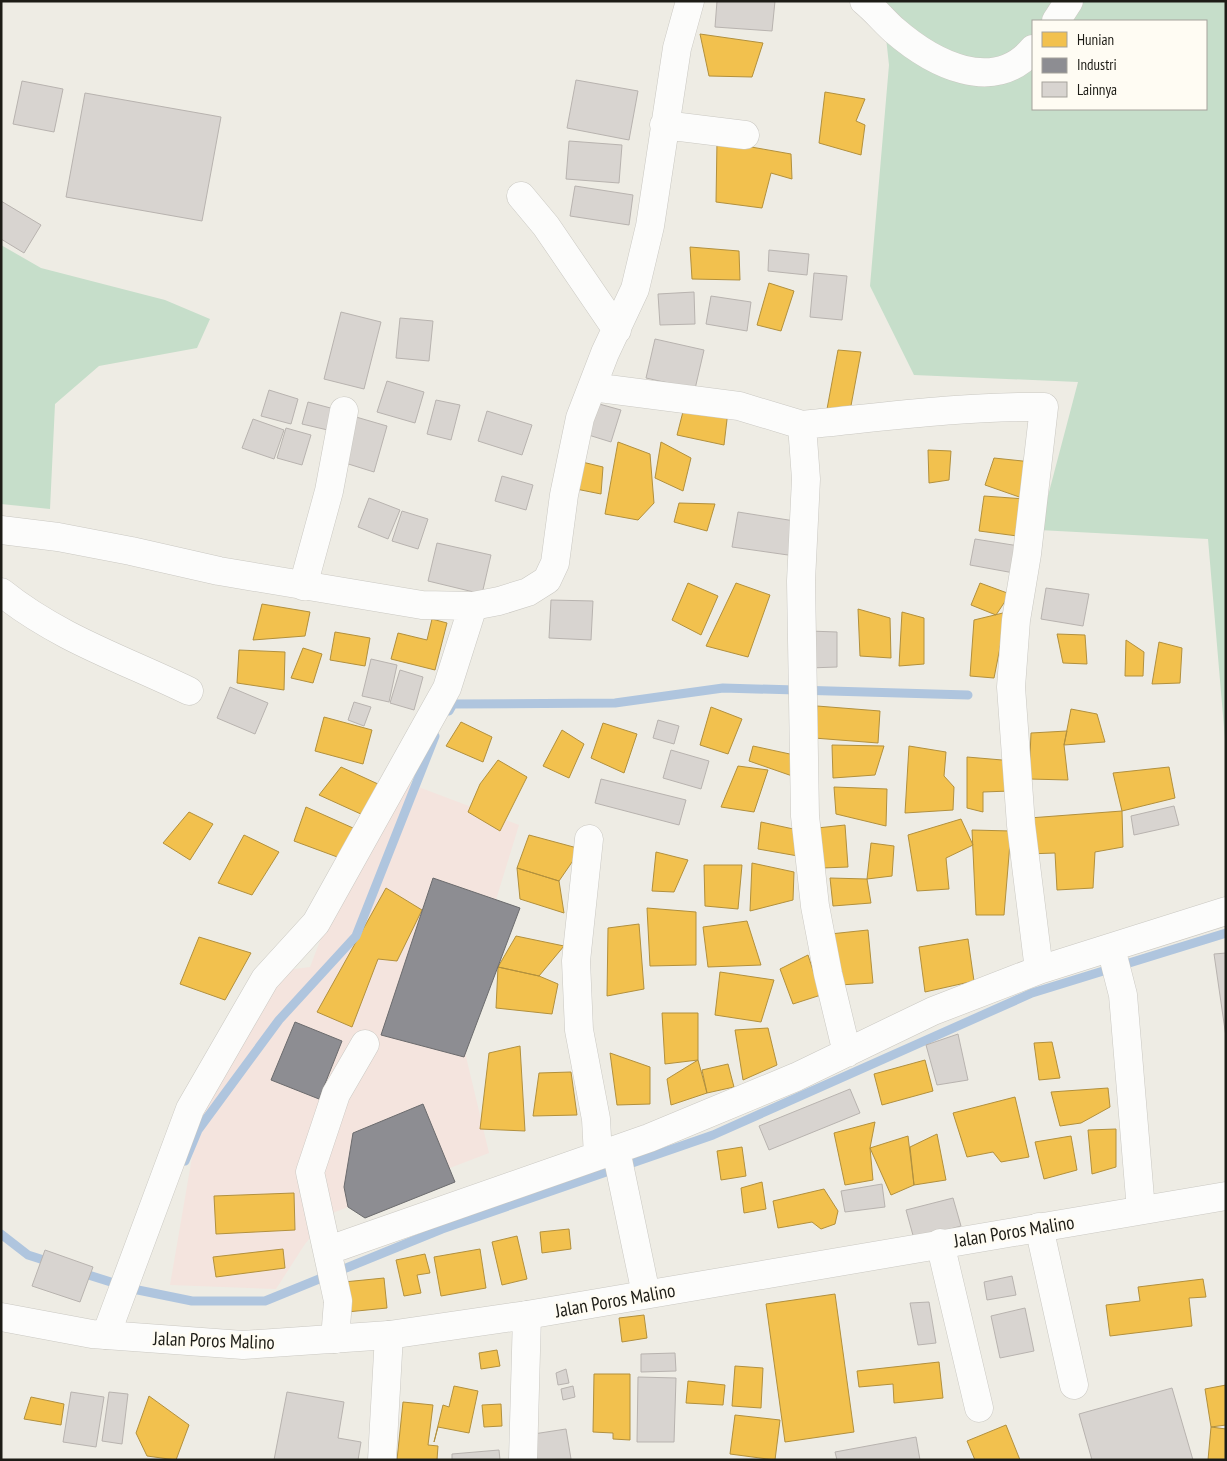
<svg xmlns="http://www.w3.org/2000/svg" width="1227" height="1461" font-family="'PT Sans Narrow',sans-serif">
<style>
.industrial{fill:#f4e4de}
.green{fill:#c6deca;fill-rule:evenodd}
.homes{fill:#f2c14e;stroke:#b2903d}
.industry{fill:#8d8d92;stroke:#6b6b6d}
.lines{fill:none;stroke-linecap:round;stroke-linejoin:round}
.stream{stroke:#afc5de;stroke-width:9}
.building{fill:#d8d4d0;stroke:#b8b3af}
.minor-casing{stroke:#cac8c2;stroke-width:29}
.major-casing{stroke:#cac8c2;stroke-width:29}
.minor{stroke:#fcfcfb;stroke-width:28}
.major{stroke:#fcfcfb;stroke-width:28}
.labels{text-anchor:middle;stroke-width:5;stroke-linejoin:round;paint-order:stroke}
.street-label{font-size:19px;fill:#1d1c16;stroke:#fffcf3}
</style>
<rect width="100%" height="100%" fill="#eeece4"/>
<path class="industrial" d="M384,774L519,825L458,1023L489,1153L330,1214L305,1244L276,1289L170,1285L202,1099L279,971L310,967Z"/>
<path class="green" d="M882,1H1226V751L1208,539L1039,530L1078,382L914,375L870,286L889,65ZM1033,21H1206V109H1033Z
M1,245L41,268L165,300L210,319L197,348L99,366L55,404L50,509L1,504Z"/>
<path class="homes" d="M700,34L763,43L752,77L709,76Z
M825,92L865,99L856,121L865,125L861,155L819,143Z
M717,141L791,154L792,179L771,173L762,208L716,202Z
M690,247L739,251L740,280L692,279Z
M769,283L794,291L781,331L757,325Z
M838,350L861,352L850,411L827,409Z
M686,400L728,411L724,445L677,435Z
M618,442L650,454L654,503L638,520L605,514Z
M661,442L691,458L683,491L655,478Z
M928,450L951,451L949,480L929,483Z
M994,458L1032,462L1025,499L985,485Z
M578,461L603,467L601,494L576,489Z
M984,496L1025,499V537L979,531Z
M679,503L715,504L707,531L674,522Z
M688,583L718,596L701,635L672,620Z
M736,583L770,595L748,657L706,646Z
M980,583L1010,594L996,615L971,605Z
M262,604L310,612L305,636L253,640Z
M858,609L890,618L891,658L860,656Z
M902,612L924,618V664L899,666Z
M1007,612L994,678L970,676L974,620Z
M432,619L447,623L435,670L391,659L398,633L427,640Z
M335,632L370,638L365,666L330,660Z
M1057,634L1085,635L1087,664L1063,663Z
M1126,640L1144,652L1143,676H1125Z
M1159,642L1182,648L1180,683L1152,684Z
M303,648L322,654L313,683L291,678Z
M239,650L285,652L284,690L237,683Z
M817,706L880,711L878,743L814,738Z
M711,707L742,719L728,754L700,745Z
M1071,709L1097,714L1105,742L1064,745Z
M324,717L372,730L363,764L315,751Z
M461,722L492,737L483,762L446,746Z
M603,723L637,734L624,773L591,758Z
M562,730L584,744L569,778L543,766Z
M1067,731L1064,745L1068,780L1029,779L1031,733Z
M832,745L884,746L875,775L833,778Z
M753,746L799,756L798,778L749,761Z
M909,746L946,752L944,776L954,787L953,810L905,813Z
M967,757L1014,761L1010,791L983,792V812L967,808Z
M498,760L527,777L500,831L468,812L480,784Z
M738,766L768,770L754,812L721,807Z
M341,767L378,784L363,815L319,795Z
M1169,767L1175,798L1122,811L1113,773Z
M834,787L887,789L886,826L836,814Z
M306,807L353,828L340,858L294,841Z
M1122,811L1123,847L1095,852L1093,888L1057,890L1055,853L1027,854L1029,818Z
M189,812L213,824L190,860L163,843Z
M961,819L973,845L946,858L949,889L917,891L908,835Z
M761,822L798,830V856L758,849Z
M845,825L848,867L822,868L817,828Z
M972,830L1011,831L1004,915H976Z
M244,835L279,852L252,895L218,883Z
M529,835L581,849L559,881L517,868Z
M871,843L894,846L892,876L867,879Z
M656,852L688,860L674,892L652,891Z
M752,863L794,872L793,900L750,911Z
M704,865H742L738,909L705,906Z
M517,868L559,881L564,913L520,899Z
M830,878L867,879L871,903L833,906Z
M386,888L422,910L397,961L378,959L352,1027L317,1012Z
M647,908L696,912V965L650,966Z
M747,921L761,965L708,967L703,927Z
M639,924L644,989L607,996L608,928Z
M868,930L873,983L839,985L830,934Z
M516,936L564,946L539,976L498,967Z
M199,937L251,953L225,1000L180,984Z
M968,939L974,981L925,992L919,947Z
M808,955L821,995L793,1004L780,969Z
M498,967L539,976L558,984L552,1014L496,1008Z
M720,972L774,980L761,1022L715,1015Z
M662,1013H698V1060L665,1064Z
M768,1028L777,1065L743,1080L735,1030Z
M1052,1042L1060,1078L1039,1080L1034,1043Z
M520,1046L525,1131L480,1129L489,1053Z
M610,1053L650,1067V1104L617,1105Z
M698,1060L707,1093L671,1105L667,1079Z
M925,1060L933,1091L882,1105L874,1074Z
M728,1064L734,1087L707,1093L702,1070Z
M571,1072L577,1115L533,1116L539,1073Z
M1108,1088L1110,1107L1081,1123L1060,1126L1051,1092Z
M1015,1097L1029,1157L1001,1162L993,1152L967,1157L953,1113Z
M875,1122L870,1148L873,1180L845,1185L834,1133Z
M1116,1129V1167L1092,1174L1088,1130Z
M937,1134L946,1180L914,1185L910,1147Z
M908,1136L914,1185L891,1195L870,1148Z
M1071,1136L1077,1170L1044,1179L1035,1142Z
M742,1147L746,1176L721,1180L717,1151Z
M762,1182L766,1209L744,1213L741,1188Z
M824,1189L838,1211L835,1224L821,1229L812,1222L778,1228L773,1201Z
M294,1193L295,1230L216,1234L214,1196Z
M569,1229L571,1249L542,1253L540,1232Z
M517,1236L527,1279L502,1285L492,1242Z
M283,1249L285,1268L216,1277L213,1257Z
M480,1249L486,1288L441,1296L434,1257Z
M425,1254L430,1273L417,1275L421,1293L404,1296L396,1260Z
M384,1278L387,1308L347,1312L344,1282Z
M1203,1279L1206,1297L1189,1298L1192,1326L1110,1336L1106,1305L1140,1301L1138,1287Z
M835,1294L854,1432L785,1442L766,1304Z
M644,1315L647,1338L622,1342L619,1318Z
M497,1350L500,1366L481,1369L479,1353Z
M939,1362L943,1398L894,1403L893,1384L859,1387L857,1371Z
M735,1366L763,1368L761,1408L732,1406Z
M594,1374H630V1440L613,1439V1433L593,1432Z
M688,1381L725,1385L723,1405L686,1403Z
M1226,1385V1425L1211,1427L1205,1389Z
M454,1386L478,1391L469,1433L438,1427L434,1442L443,1405L449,1407Z
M149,1396L189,1425L176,1460L147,1456L136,1433Z
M31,1397L64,1404L61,1425L24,1419Z
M403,1402L433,1405L428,1445L438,1446L437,1460H397Z
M501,1404L502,1426L484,1427L482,1405Z
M735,1415L780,1420L775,1460L730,1454Z
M1006,1425L1020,1460H975L967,1441Z
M1211,1427L1226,1429V1460H1208Z"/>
<path class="industry" d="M433,878L520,908L464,1057L381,1035Z
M295,1022L342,1041L319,1099L271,1080Z
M423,1104L455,1182L365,1218L348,1207L344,1187L353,1133Z"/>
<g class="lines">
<path class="stream" d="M449,711L453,704L615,703L723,688L968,695
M185,1161L198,1130L279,1020L356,936L435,736
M1,1234L28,1255L53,1263
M79,1272L133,1289L192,1301H265L442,1229L713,1135L1032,993L1226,933"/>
</g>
<path class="building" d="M717,1H775L772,31L715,27Z
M576,80L638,91L629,140L567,128Z
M22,81L63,89L54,132L13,124Z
M85,93L221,117L202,221L66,197Z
M569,141L622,145L619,183L566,179Z
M575,186L633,195L629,225L570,216Z
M1,201L41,225L24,253L1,239Z
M769,250L809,254L807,275L768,271Z
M814,273L847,276L842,320L810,317Z
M694,292L695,324L660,325L658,294Z
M711,296L751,302L747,331L706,324Z
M341,312L381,322L364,389L324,379Z
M400,318L433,321L429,361L396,358Z
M655,339L704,350L695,389L646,378Z
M387,381L424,392L415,423L377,412Z
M269,390L298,399L291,424L261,416Z
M436,400L460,405L451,440L427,434Z
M308,402L338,410L332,431L302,424Z
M592,402L621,410L611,442L582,433Z
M487,411L532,425L522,455L478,441Z
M356,417L387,426L374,472L342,462Z
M253,419L284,430L274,459L242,448Z
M286,428L311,435L302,465L277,458Z
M502,476L533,485L526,510L495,501Z
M369,498L400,510L388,539L358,527Z
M402,511L428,519L418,549L392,541Z
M738,512L801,522L795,556L732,547Z
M975,539L1019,546L1014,573L970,565Z
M437,543L491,555L482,594L428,581Z
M1046,588L1089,594L1083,626L1041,619Z
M551,600L593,601L591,640L549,638Z
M809,631L837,632V667L809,668Z
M371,659L397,665L389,702L362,696Z
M400,670L423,677L414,710L390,703Z
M230,687L268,703L255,734L217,718Z
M354,702L371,707L364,726L348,720Z
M658,720L679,726L674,744L653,738Z
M671,750L709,761L701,789L663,778Z
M601,779L686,800L679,825L595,803Z
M1174,806L1179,825L1134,835L1131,816Z
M1226,953V1037L1214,954Z
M958,1034L968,1080L937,1085L926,1045Z
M850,1089L860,1113L769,1150L759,1126Z
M882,1184L885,1207L845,1212L841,1191Z
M953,1198L961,1226L914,1239L906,1210Z
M45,1250L93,1267L80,1302L32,1286Z
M1012,1276L1016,1295L987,1300L984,1282Z
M929,1302L936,1343L918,1345L910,1303Z
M1025,1308L1034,1351L1000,1358L991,1316Z
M675,1353L676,1371L641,1372V1354Z
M566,1369L569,1383L558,1385L556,1373Z
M638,1377L676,1378L674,1442H637Z
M573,1386L575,1397L563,1400L561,1389Z
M1172,1388L1193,1460H1092L1079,1414Z
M71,1392L104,1397L96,1447L63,1442Z
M109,1392L128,1394L122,1444L102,1441Z
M287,1392L344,1402L338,1438L361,1442L358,1460H274Z
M566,1429L571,1459L531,1460L527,1435Z
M916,1437L920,1460H837L835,1452Z
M499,1450L500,1460H452V1454Z"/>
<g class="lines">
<g class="minor-casing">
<path id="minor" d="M864,1C875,10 884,21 894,30C932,63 994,96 1033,49
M1056,21L1069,1
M664,125L745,135
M521,196L546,226L617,330
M592,387L739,406L802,425
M1,530L58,537L131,551L219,571L422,605L473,606L499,601L528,592L547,580L555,563L564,495L580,418L605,353L635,289L650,226L677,48L690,1
M303,586L329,491L344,411
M1,592C58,638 125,660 189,691
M589,839L576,961L579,1030L596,1119L598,1156
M1111,948L1123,995L1141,1210
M847,1053L828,974L815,906L805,816L801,581L806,479L802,425C883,417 962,406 1044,407L1027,554L1016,620L1011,687L1021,825L1039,970
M616,1150L646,1294
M1039,1227L1074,1385
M940,1243L979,1408
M329,1250L649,1138L796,1077L933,1011L1039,970L1226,911
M106,1335L190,1109L265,979L316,923L447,688L473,606
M335,1339L338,1301L310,1172L336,1094L365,1044
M382,1460L389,1335
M523,1460L527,1315"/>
</g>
<g class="major-casing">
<path id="major" d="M1,1317L92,1334L243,1345L389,1335L527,1315L1226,1196"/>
</g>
<use href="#minor" class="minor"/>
<use href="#major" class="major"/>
</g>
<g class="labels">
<g class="street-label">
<text transform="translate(1014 1231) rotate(-9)" y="7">Jalan Poros Malino</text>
<text transform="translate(615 1300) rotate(-10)" y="7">Jalan Poros Malino</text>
<text transform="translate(214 1340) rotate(2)" y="7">Jalan Poros Malino</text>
</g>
</g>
<rect width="1227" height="1461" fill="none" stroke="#1d1c16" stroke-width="5"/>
<rect x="1032" y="20" width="175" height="90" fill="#fffcf3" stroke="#a5a29b"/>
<rect x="1042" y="32" width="25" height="15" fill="#f2c14e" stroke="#a5a29b"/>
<text x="1077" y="45" font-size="15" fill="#1d1c16">Hunian</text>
<rect x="1042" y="58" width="25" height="15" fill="#8d8d92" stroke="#a5a29b"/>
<text x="1077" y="70" font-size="15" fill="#1d1c16">Industri</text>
<rect x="1042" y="82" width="25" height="15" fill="#d8d4d0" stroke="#a5a29b"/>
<text x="1077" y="95" font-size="15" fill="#1d1c16">Lainnya</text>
</svg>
